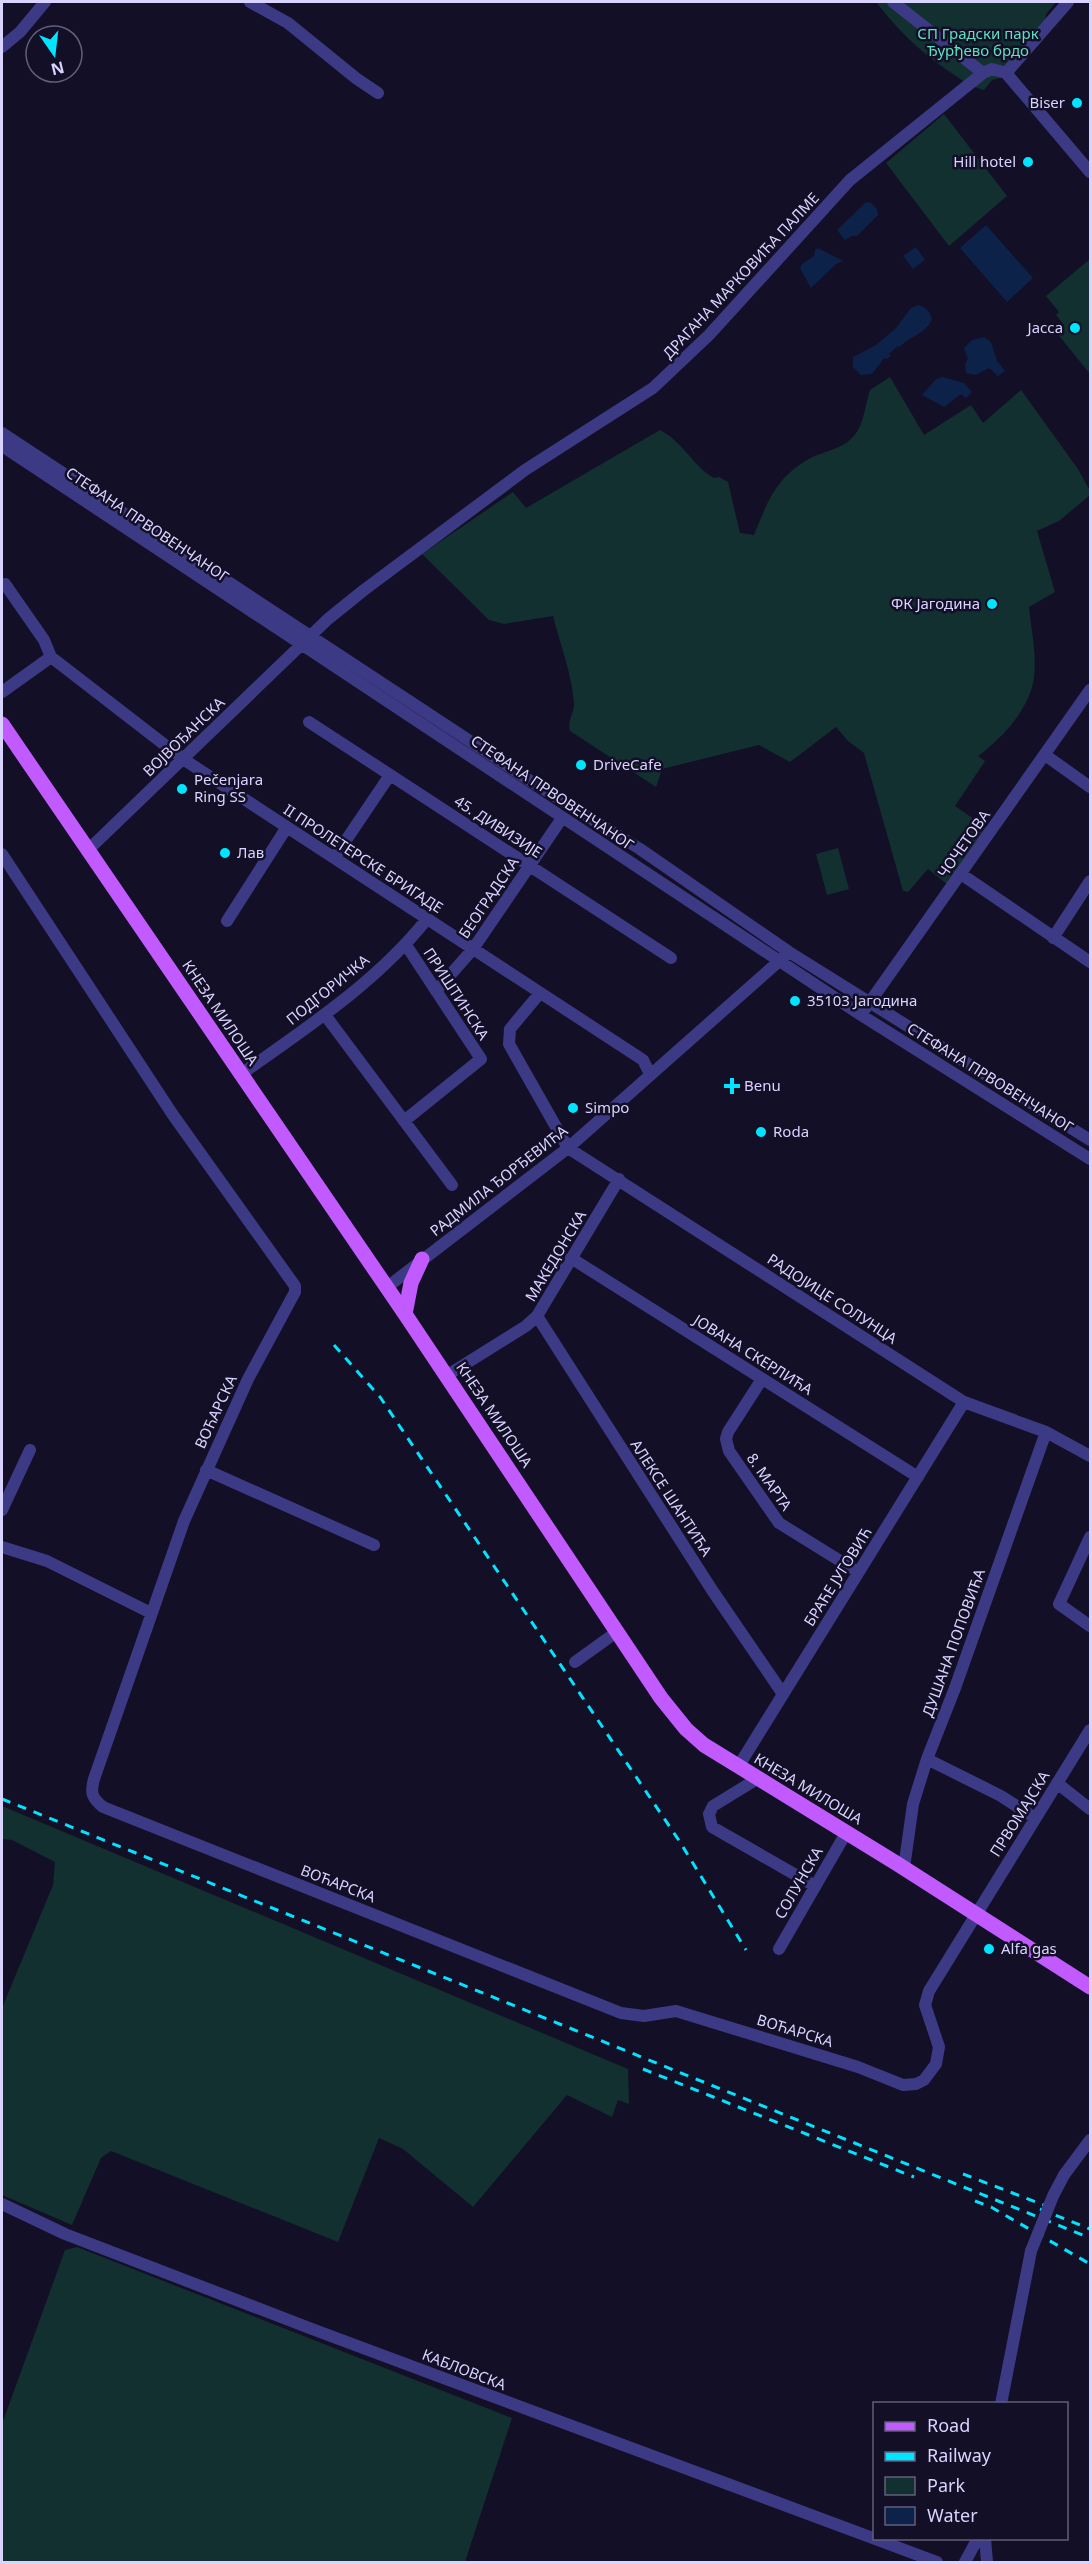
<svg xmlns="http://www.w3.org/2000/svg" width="1092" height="2564" font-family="'Noto Sans',sans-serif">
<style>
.green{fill:#12302f}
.water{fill:#0c2248}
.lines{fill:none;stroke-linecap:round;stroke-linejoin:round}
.minor{stroke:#3d3a85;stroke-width:12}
.major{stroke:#c25bff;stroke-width:15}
.rail{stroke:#00e5ff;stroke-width:3;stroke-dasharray:9 8;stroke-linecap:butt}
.minor-bridge{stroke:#3d3a85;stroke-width:12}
.poi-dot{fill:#00e5ff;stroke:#130f26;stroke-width:2}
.labels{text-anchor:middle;stroke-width:5;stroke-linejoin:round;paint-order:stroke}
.park-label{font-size:15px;fill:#5fe0c0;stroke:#130f26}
.poi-label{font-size:15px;fill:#d9d4ff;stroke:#130f26;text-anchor:start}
.street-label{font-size:15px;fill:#d9d4ff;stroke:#130f26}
</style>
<rect width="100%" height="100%" fill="#130f26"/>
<path class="green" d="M876,2H1056L1046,14L1045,29L1004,77L992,80L984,90C970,87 959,78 947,70C916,48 899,31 876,2Z
M944,114L1007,196L949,246L886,163Z
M1090,259V374L1056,332L1064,325L1056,315L1059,312L1046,296Z
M890,377L924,435L971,405L983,423L1021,390L1078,469L1090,491V495L1059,521L1037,531L1055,592L1029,607C1031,629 1037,654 1034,677C1031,707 1002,739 978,756L985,761L955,806L987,828L948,885L928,869L908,892L903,891L864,753L848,741L836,727L790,762L759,745L662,769L656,787L570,731C567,720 574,714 574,704C572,674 560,644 553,616L504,624L489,620L422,554L513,492L526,508L660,430C683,442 693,466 714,478L719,477L728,482L740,533L754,535C767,503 775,479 807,460C825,449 846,451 858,430C864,420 866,402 870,390Z
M838,848L849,889L827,895L816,854Z
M2,1806L628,2069L629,2104L618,2100L612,2117L567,2095L473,2207L403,2149L379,2138L338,2242L111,2151L101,2158L72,2225L2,2195V2008L53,1885L55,1862L12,1840L2,1839Z
M77,2247L512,2418L465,2562H2V2424L65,2250Z"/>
<path class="water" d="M866,202L871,203L877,209L878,215L857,236H852L845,240L837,230Z
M986,225L1033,278L1007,302L960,248Z
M916,247L925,260L913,269L903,256Z
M818,248L843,261L836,264L811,288L800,268L802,264L814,256L815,250Z
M918,305C925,306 931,313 932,319C926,334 908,337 900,347L898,346L889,354L891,356L887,359L884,358L872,374L861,375L853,367V357L876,345L896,328L911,308Z
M984,337L991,342L997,361L1005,371L998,376L989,368L976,375L966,373L965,364L968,359L964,348L972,340Z
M943,377L964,383L972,392L966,398L961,394L944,407L922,395L936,379Z"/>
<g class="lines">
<path class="minor" d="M250,2L288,23L357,79L378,93
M893,2L983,73
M2,47L20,32L45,2
M1006,73L1090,172
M1006,73L1068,2
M2,433L532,782L640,849L789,952L1090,1140
M2,446L861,1015L1090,1159
M5,584L44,640L51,657
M2,692L51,657L183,759L643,1060L650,1074
M309,722L671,958
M1045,755L1090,787
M87,851L328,619L364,590L525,470L653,388L709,335L850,180L983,73L992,69L1006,73
M2,854L173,1115L295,1286V1292L248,1379L184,1521L94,1779C90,1793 92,1798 103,1807L621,2013L644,2016L676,2011L858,2067L903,2085L916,2084L924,2080L936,2064L939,2047L925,2005L929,1991L1090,1730
M334,858L390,775
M961,874L1090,962
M227,921L287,827
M1053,938L1090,881
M436,991L473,949L562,818
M540,993L510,1029L509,1044L568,1148L964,1402L1046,1432L1090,1456
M865,1009L1090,690
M325,1015L452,1185
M240,1075C306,1028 376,983 427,919
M404,1121L481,1059L406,945
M571,1258L918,1477
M386,1288L568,1148L786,955
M537,1316L712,1590L783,1694
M446,1376L526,1326L537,1316L619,1179
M762,1379L728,1432L726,1439L729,1451L779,1523L858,1572
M206,1470L374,1545
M2,1510L30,1450
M1090,1537L1059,1604L1090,1626
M2,1547L47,1561L151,1613
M575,1662L618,1631
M927,1759L1001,1796L1035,1818
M738,1767L964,1402
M757,1779L713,1806L709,1814L712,1827L815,1886
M1057,1783L1090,1809
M904,1868L913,1804L927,1759L955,1688L1046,1432
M779,1949L846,1833
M1064,2175L1090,2140
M2,2204L65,2234L312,2329L937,2562
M1001,2404L1031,2251
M985,2538L987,2562
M965,2562L978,2538"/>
<path class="major" d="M2,724L405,1314L661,1698L686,1729L704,1745L896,1863L1090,1987
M405,1314L411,1283L422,1259"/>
<path class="rail" d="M334,1345L380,1397L680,1842L746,1950
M2,1799L1090,2238
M643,2069L914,2177
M963,2174L1049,2207
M975,2201L991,2207L1090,2264
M1040,2209L1090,2229"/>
<path class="minor-bridge" d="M1031,2251L1053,2196L1064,2175"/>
</g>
<g class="poi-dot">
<circle cx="1077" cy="103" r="6"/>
<circle cx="1028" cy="162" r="6"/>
<circle cx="1075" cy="328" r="6"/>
<circle cx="992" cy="604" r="6"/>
<circle cx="581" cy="765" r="6"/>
<circle cx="182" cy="789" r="6"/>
<circle cx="225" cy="853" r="6"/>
<circle cx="795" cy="1001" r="6"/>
<path d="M729 1077h6v6h6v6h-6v6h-6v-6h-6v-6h6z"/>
<circle cx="573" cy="1108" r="6"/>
<circle cx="761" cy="1132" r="6"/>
<circle cx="989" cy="1949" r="6"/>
</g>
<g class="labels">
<g class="park-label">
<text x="978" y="39">СП Градски парк<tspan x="978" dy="17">Ђурђево брдо</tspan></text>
</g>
<g class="poi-label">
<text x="1065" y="108" text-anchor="end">Biser</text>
<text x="1016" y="167" text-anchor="end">Hill hotel</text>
<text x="1063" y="333" text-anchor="end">Јасса</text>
<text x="980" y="609" text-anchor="end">ФК Јагодина</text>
<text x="593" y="770">DriveCafe</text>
<text x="194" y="785">Pečenjara<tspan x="194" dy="17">Ring SS</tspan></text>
<text x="237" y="858">Лав</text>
<text x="807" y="1006">35103 Јагодина</text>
<text x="744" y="1091">Benu</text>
<text x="585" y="1113">Simpo</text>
<text x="773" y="1137">Roda</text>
<text x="1001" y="1954">Alfa gas</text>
</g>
<g class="street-label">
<text transform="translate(741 276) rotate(-47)" y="5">ДРАГАНА МАРКОВИЋА ПАЛМЕ</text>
<text transform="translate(147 525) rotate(34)" y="5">СТЕФАНА ПРВОВЕНЧАНОГ</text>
<text transform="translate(184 737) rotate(-44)" y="5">ВОЈВОЂАНСКА</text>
<text transform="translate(552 793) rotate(34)" y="5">СТЕФАНА ПРВОВЕНЧАНОГ</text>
<text transform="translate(498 827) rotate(33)" y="5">45. ДИВИЗИЈЕ</text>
<text transform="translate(964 844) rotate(-55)" y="5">ЧОЧЕТОВА</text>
<text transform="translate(363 859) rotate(33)" y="5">II ПРОЛЕТЕРСКЕ БРИГАДЕ</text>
<text transform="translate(489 898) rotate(-56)" y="5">БЕОГРАДСКА</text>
<text transform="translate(328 990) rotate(-39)" y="5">ПОДГОРИЧКА</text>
<text transform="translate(456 994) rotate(57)" y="5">ПРИШТИНСКА</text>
<text transform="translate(220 1013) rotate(56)" y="5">КНЕЗА МИЛОША</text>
<text transform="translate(990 1078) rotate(32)" y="5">СТЕФАНА ПРВОВЕНЧАНОГ</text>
<text transform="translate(499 1181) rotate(-38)" y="5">РАДМИЛА ЂОРЂЕВИЋА</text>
<text transform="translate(556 1256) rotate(-59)" y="5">МАКЕДОНСКА</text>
<text transform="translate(832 1299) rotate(33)" y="5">РАДОЈИЦЕ СОЛУНЦА</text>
<text transform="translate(753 1355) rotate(32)" y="5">ЈОВАНА СКЕРЛИЋА</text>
<text transform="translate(216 1412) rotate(-65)" y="5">ВОЋАРСКА</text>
<text transform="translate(494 1415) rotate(56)" y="5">КНЕЗА МИЛОША</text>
<text transform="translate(769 1482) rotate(55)" y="5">8. МАРТА</text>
<text transform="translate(671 1498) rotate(57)" y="5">АЛЕКСЕ ШАНТИЋА</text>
<text transform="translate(838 1577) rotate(-58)" y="5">БРАЋЕ ЈУГОВИЋ</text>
<text transform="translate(954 1643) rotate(-70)" y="5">ДУШАНА ПОПОВИЋА</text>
<text transform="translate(808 1789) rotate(31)" y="5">КНЕЗА МИЛОША</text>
<text transform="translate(1020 1814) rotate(-58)" y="5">ПРВОМАЈСКА</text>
<text transform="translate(799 1883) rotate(-60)" y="5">СОЛУНСКА</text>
<text transform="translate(338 1884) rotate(21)" y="5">ВОЋАРСКА</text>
<text transform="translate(795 2031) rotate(17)" y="5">ВОЋАРСКА</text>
<text transform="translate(464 2370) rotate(21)" y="5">КАБЛОВСКА</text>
</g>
</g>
<rect width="1092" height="2564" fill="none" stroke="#d9d4ff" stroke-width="6"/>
<rect x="873" y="2402" width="195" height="138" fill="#130f26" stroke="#625e7d" stroke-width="1.5"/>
<rect x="885" y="2422" width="30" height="9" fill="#c25bff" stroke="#625e7d" stroke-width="1.5"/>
<text x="927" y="2432" font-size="18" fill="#d9d4ff">Road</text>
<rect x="885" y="2452" width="30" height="9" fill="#00e5ff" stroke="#625e7d" stroke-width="1.5"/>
<text x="927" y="2462" font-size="18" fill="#d9d4ff">Railway</text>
<rect x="885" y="2477" width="30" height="18" fill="#12302f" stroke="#625e7d" stroke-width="1.5"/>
<text x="927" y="2492" font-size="18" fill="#d9d4ff">Park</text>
<rect x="885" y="2507" width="30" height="18" fill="#0c2248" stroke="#625e7d" stroke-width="1.5"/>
<text x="927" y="2522" font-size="18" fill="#d9d4ff">Water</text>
<g transform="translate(54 54) rotate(166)"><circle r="28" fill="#130f26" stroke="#625e7d" stroke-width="1.5"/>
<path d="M0-4.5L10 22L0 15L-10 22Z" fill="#00e5ff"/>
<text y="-9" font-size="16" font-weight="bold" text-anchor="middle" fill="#d9d4ff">N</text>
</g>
</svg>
